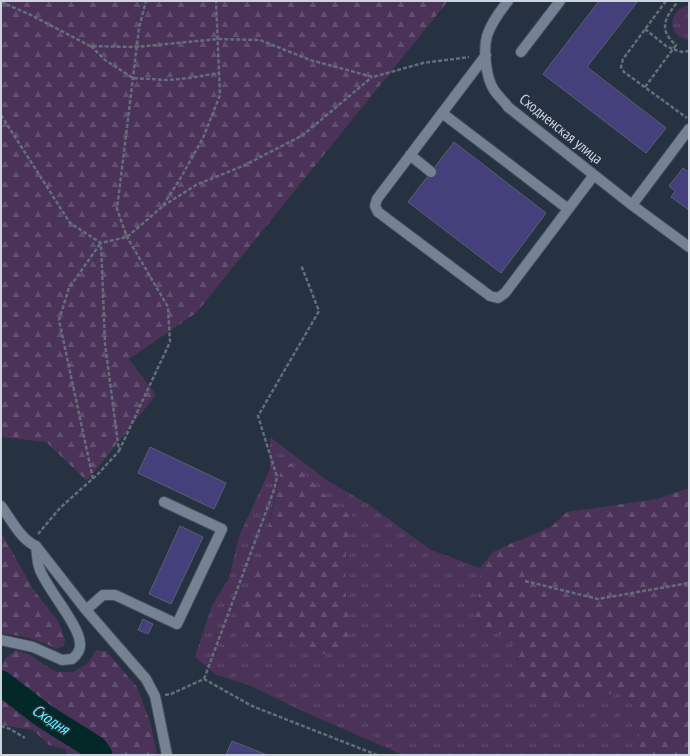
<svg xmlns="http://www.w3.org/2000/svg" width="690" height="756" font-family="'PT Sans Narrow',sans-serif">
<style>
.grass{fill:url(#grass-tufts);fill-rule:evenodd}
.forest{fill:url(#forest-firs)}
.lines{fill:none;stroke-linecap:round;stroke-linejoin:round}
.river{stroke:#042728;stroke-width:25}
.building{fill:#43407b;stroke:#5d5e72}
.minor-casing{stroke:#444e5a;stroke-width:12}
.path{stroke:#636e7b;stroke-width:2.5;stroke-dasharray:4 2;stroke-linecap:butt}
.minor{stroke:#748294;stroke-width:10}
.labels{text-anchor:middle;stroke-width:3;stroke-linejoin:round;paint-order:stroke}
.street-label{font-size:15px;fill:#ccd4de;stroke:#263241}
.water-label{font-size:16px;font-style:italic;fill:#5cf6f8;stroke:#263241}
</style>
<defs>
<pattern id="grass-tufts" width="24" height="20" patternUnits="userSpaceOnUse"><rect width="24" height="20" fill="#4a3258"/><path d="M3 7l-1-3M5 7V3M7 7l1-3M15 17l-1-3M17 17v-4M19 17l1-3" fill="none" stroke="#634f70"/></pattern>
<pattern id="forest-firs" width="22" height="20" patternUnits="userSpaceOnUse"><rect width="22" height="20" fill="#4a3258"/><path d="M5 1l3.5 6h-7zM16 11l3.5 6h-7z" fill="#634f70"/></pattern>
</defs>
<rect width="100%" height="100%" fill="#263241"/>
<path class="grass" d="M685,6H689V40C668,36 667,15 685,6Z
M270,437L328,481L368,504L431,550L480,568V590L474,612L481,630L502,634L516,648L519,669L586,701L605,694L625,693L636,710L639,731L640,752L643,755H403L300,710L249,685L217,675L195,657L212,605L229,578L239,536L270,469ZM282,465L328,498L354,518L346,551L345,589L350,619L300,650L287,639L254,640L238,632L245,601L253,595Z"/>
<path class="forest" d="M1,1H448L196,313L129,359L156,395L87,481L46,442L1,437Z
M288,463L296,465L328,498L354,518L346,551L345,589L350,619L349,645L334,653L317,654L300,650L287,639L254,640L238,632L245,601L253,595V575L271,517L282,465Z
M689,488V755H643L640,752L639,731L636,710L625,693L605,694L586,701L565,703L544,702L525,689L519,669L516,648L502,634L481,630L474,611L480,590V568L493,552L512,543L533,535L552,526L567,512L657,499Z
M1,532L33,589L58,621L65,639L64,646L56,649C39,639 21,636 1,633Z
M16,650L31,655L43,664L57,672H73L88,663L96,650L106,651L137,687L151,725L157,755H68L65,749L49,745L33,730L1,725V669L5,659Z"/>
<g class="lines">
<path class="river" d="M1,683L44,716L95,748L100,755"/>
</g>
<path class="building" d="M599,1H638L587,67L666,128L646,153L543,74Z
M454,142L546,213L501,273L408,202Z
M683,168L689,172V210L671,197L675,191L669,186Z
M150,447L226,483L214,509L138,473Z
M180,526L203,537L171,604L149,594Z
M143,619L153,624L148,634L138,630Z
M232,741L267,755H226Z"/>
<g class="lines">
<g class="minor-casing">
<path id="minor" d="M508,1C500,11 491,23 487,36C483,50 486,78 494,90C498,96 504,101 508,107L632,205L689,247
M521,52L560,1
M486,55L377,199L375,206L378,212L490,296L498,298L505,293L594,175
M442,113L568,209
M410,155L431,172
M632,205L689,129
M1,506C11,519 21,540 36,546L86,610L146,679L155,696L167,755
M86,610L103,595H115L177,624L222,529L164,502
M1,640L33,647L62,660L72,659C77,655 81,650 80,643C79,625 48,590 40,570C37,563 37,554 36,546"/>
</g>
<path class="path" d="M666,1L623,59L621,67L624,72L687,118
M1,2L31,15L90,46L136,47L218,39L260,40L310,60L373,77L423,63L469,57
M645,29L666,46L673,49L676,45C657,29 666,17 678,1
M91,46L105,60L133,78L167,80L190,78L219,73
M645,87L673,49L682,52L689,51
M1,115L70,223L101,243L127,237L162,207L180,179L203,138L220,95L216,1
M163,206L196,185L243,166L303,135L372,77
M119,451L170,342L168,307L127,237L117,209L139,28L146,1
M93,479L59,320L69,288L100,244
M38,534L60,508L99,473L119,451L105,344L101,243
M525,581L598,599L689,583
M204,679L274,490L277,477L258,416L319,311L301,265
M165,695L171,694L204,679L252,706L377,755
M1,726L10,729L25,738"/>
<use href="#minor" class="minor"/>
</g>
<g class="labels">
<g class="street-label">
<text transform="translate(561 129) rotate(39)" y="5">Сходненская улица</text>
</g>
<g class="water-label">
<text transform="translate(51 719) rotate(34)" y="6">Сходня</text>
</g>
</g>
<rect width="690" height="756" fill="none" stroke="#ccd4de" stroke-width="4"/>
</svg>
